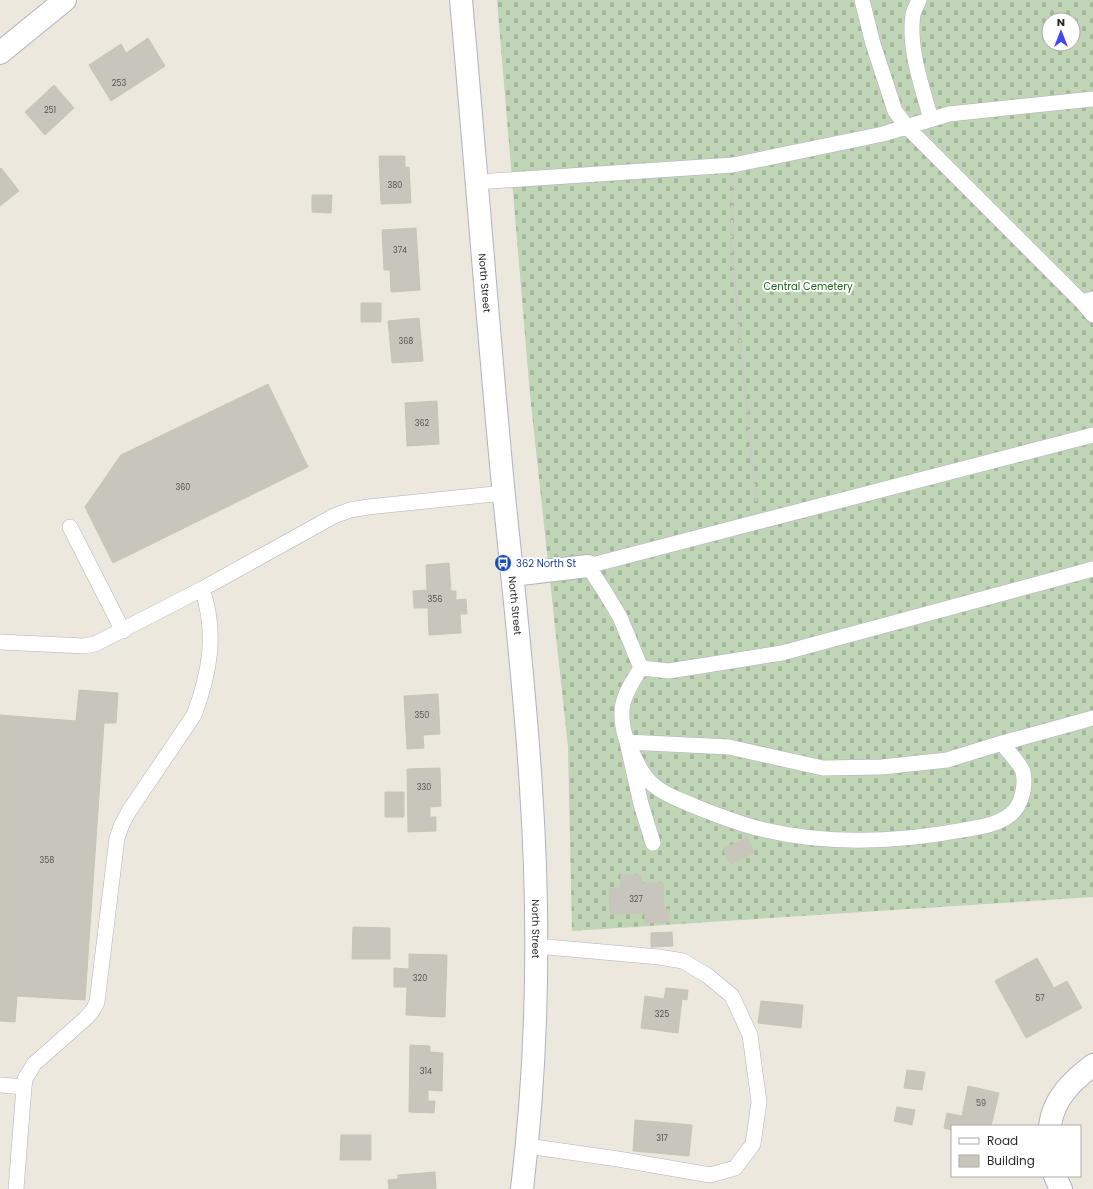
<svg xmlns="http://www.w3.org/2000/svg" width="1093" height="1189" font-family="Poppins,sans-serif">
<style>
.cemetery{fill:url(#cemetery-stones);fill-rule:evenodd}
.building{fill:#c8c6bc;stroke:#c7c5b7}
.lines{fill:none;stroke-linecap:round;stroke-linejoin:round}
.service-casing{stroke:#b1b1be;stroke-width:16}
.minor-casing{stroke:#b1b1be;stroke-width:24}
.tertiary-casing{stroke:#b1b1be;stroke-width:24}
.secondary-casing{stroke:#b1b1be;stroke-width:24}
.path{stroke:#c8c8c8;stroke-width:2.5;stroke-dasharray:3 2;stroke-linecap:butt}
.service{stroke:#fff;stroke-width:15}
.minor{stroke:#fff;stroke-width:22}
.tertiary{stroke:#fff;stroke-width:22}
.secondary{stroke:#fff;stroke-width:22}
.labels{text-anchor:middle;stroke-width:4;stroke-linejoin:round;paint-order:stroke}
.number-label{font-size:8px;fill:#52524f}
.street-label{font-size:10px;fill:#2b2b2b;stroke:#fff}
.park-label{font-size:10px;fill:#20651d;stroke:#fff}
.transit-label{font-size:10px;fill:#164399;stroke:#fff;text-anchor:start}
</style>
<defs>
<pattern id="cemetery-stones" width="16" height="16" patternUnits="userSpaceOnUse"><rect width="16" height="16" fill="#bfd5b6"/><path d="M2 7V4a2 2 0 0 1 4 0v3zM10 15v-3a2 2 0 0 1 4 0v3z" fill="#a4b79d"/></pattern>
</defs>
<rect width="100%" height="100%" fill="#ece8de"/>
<path class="cemetery" d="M497,0H1093V897L572,931L568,747L530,395ZM1049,20H1073V44H1049Z"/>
<path class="building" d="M148,38L165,66L111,101L89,65L121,44L126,53Z
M54,85L74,108L45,135L25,112Z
M379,156H405V167H409L411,203L381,204Z
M1,168L19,191L0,206V169Z
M312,195H332L331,213L312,212Z
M416,228L420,290L391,292L390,270H384L382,230Z
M361,303H381V322H361Z
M419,318L423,361L392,363L388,321Z
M268,384L308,467L113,563L85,507L121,455Z
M437,401L439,444L407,446L405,403Z
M449,563L451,591H456V600L466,599L467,614H460L461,633L429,635L428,608H414L413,591L427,590L426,565Z
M79,690L118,693L116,723H104L85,1000L17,996L15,1022L0,1021V715L76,721Z
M438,694L440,734L423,735L424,748L407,749L404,696Z
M440,768L441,806L430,807V817H436V831L408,832L407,769Z
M385,792H404V817H385Z
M747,838L754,852L731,864L723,849Z
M621,875H641V883H663L664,910L669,909V922L645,923V913L610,914L609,888H621Z
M353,927L390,928V959H352Z
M672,932L673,946L651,947V933Z
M409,954L447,955L445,1017L406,1015L407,987H394V968L409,969Z
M1037,958L1054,988L1067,981L1082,1008L1026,1038L995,981Z
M666,988L688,990L687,1000L682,999L678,1033L641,1028L645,996L664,999Z
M761,1001L803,1005L801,1028L758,1023Z
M410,1045L430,1046V1052L443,1053L442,1091L428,1090V1101H435L434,1113L409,1112Z
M907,1070L925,1072L922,1090L904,1088Z
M968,1086L999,1093L991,1126H952V1130L944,1128L947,1113L962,1116Z
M897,1107L915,1110L912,1125L894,1121Z
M635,1120L692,1125L689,1156L633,1151Z
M341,1135H371V1160H340Z
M435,1172L436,1189H389L388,1180L398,1179V1175Z"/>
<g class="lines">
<g class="service-casing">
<path id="service" d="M862,0L873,44L895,111L907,127L1082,302
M919,0C917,5 914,10 913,14C908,48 922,87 931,119
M477,182L733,165L883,134L949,114L1093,99
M1093,299L1082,302L1093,315
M70,527L123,631
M0,642L84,646L95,644L202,589L334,516L350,510L368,507L504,493
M641,668L669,671L782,653L1093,569
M1002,743L947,760L882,767L823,768L729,747L627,742C616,709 623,696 641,668L620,617L605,592L588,566L1093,435
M653,843L641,804L627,742C635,757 641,777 656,787C667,796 681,800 694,806C717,815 741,825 765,830C829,845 899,842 963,830C979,827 998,825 1011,814C1022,805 1026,785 1023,772C1022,766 1006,749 1002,743L1093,718
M0,1085L24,1087L25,1079L34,1064L86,1018L93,1010L97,1002L117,838L122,824L129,811L194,715C210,673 217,632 202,589
M527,1146L618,1159L710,1175L735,1168L753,1144L759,1102L750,1035L732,996L708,976L683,961L659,957L536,946
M16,1189L24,1087"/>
</g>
<g class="minor-casing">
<path id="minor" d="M512,575L588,566
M1050,1126C1053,1099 1072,1081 1093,1065
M1055,1176L1061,1189"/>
</g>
<g class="tertiary-casing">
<path id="tertiary" d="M0,53L65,0"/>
</g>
<g class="secondary-casing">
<g id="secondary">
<path id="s1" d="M461,0C476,165 488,331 504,496C514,593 525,690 531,788C540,922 538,1056 522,1189"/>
</g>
</g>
<path class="path" d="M733,185L731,247L756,501"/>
<use href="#service" class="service"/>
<use href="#minor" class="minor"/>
<use href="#tertiary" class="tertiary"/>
<use href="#secondary" class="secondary"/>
</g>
<defs>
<g id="bus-disc" transform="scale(0.9)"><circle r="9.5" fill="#1a4fb4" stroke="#fff"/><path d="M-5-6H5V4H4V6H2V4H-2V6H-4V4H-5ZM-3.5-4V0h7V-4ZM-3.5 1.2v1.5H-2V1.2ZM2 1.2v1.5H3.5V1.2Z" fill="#fff"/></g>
</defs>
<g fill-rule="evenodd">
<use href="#bus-disc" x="503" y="563"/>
</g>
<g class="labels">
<g class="number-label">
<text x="119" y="86">253</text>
<text x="50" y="113">251</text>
<text x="395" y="188">380</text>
<text x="400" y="253">374</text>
<text x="406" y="344">368</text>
<text x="422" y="426">362</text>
<text x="183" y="490">360</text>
<text x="435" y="602">356</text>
<text x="422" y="718">350</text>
<text x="424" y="790">330</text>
<text x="47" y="863">358</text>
<text x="636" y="902">327</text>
<text x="420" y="981">320</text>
<text x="1040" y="1001">57</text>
<text x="662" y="1017">325</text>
<text x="426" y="1074">314</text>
<text x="981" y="1106">59</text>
<text x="662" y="1141">317</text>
</g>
<g class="street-label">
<text dy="4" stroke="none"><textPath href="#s1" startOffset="284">North Street</textPath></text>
<text dy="4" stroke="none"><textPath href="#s1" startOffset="608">North Street</textPath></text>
<text dy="4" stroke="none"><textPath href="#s1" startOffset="932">North Street</textPath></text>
</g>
<g class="park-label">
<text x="808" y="290">Central Cemetery</text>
</g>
<g class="transit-label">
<text x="516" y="567">362 North St</text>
</g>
</g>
<rect x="951" y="1125" width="130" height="52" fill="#ffffff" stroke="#aaaaaa"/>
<rect x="959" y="1138" width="20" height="6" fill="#ffffff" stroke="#aaaaaa"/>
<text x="987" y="1145" font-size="12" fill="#2b2b2b">Road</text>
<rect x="959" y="1155" width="20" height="12" fill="#c8c6bc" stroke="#aaaaaa"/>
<text x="987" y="1165" font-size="12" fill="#2b2b2b">Building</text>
<g transform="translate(1061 32)"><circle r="19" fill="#ffffff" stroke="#aaaaaa"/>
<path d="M0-3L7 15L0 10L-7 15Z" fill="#4546f2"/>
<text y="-6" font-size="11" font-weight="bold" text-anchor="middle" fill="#2b2b2b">N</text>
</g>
</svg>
